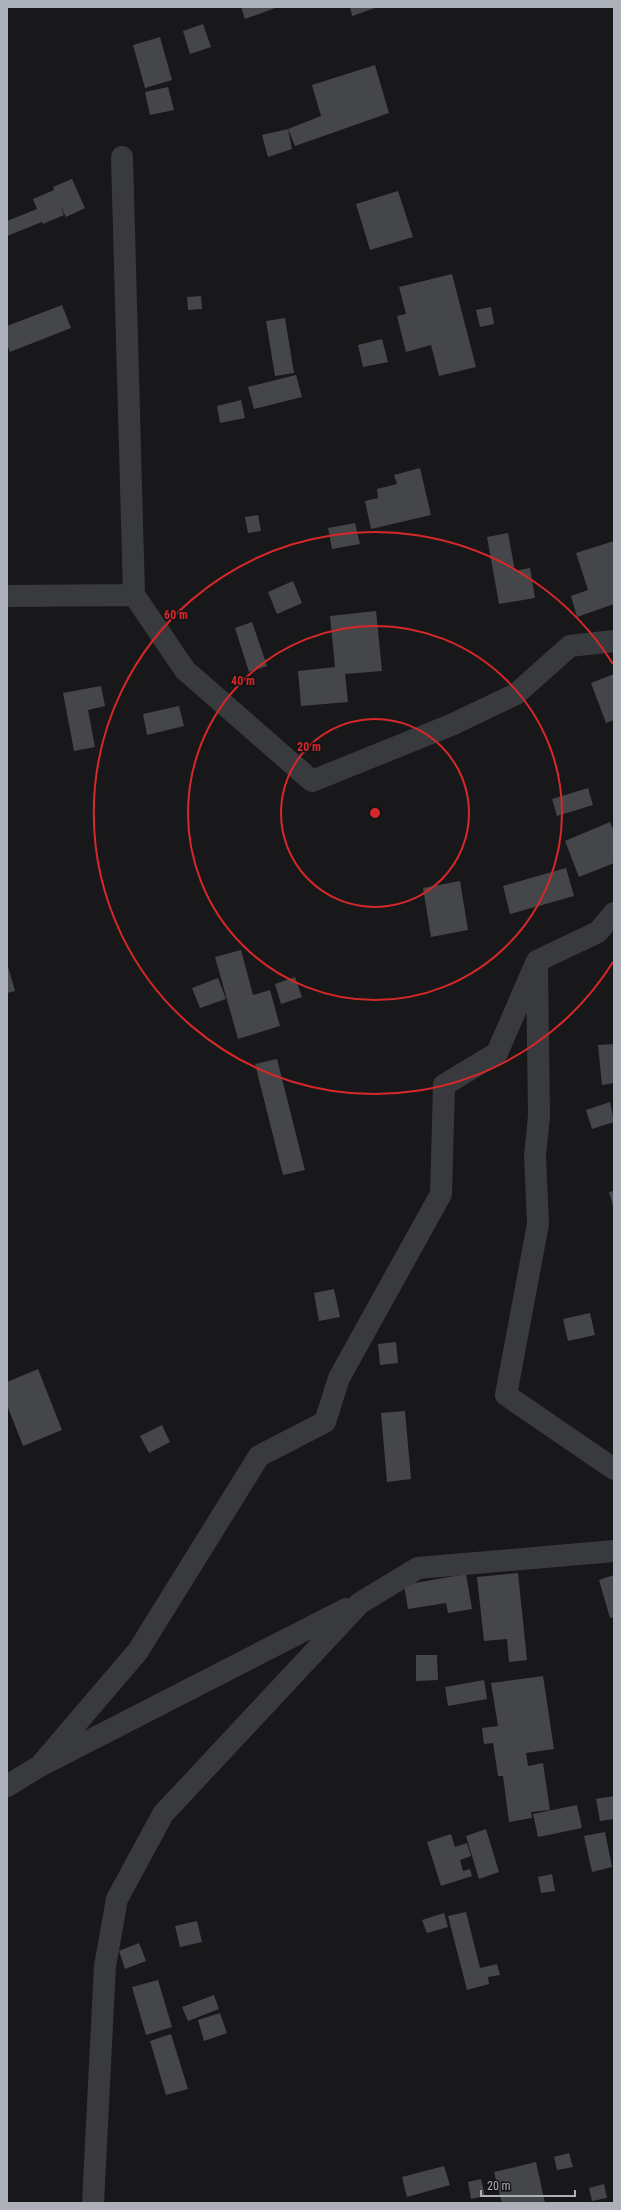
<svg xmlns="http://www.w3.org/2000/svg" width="621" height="2210" font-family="'Roboto Condensed',sans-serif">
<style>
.building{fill:#45464a}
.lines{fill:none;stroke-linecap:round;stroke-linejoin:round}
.street{stroke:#393a3e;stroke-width:22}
.ring{fill:none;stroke:#d62828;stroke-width:2}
.centre{fill:#d62828;stroke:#131315;stroke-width:2}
.ring-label{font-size:12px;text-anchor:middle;font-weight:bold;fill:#d62828;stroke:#131315;stroke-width:3;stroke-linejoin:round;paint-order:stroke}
</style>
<rect width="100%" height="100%" fill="#18181a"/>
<path class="building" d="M241,7H278L245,19Z
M350,7H378L352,16Z
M203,24L211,47L190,54L183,31Z
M160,37L172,80L145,88L133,45Z
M375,65L389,113L295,146L288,129L321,116L312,85Z
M168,87L174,110L150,115L145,92Z
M288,129L292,149L268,157L262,135Z
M72,179L85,208L66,217L60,205L64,215L43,224L33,199L54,190L53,187Z
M398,191L413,237L370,250L356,204Z
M37,209L42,222L7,236V221Z
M452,274L476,367L439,376L431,345L406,352L397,316L406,314L399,287Z
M201,296L202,309L188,310L187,297Z
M62,305L71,328L10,352L7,345V326Z
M491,307L494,324L480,327L476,310Z
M285,318L294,373L275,376L266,321Z
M382,339L388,362L363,367L358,345Z
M296,375L302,397L254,409L248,387Z
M241,400L245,418L220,423L217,406Z
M420,468L431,515L371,529L365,501L378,498L377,489L397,484L394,475Z
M258,515L261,531L248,533L245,517Z
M355,523L360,544L332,549L328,528Z
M508,533L515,571L530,568L535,598L499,604L487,537Z
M614,541V604L577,617L571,596L588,590L576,553Z
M293,581L302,603L277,614L268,592Z
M376,611L382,671L345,674L348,702L301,706L298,671L335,667L330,616Z
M252,622L267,666L249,672L235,628Z
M614,674V720L606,723L591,683Z
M101,686L105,706L88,710L95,747L74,751L63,693Z
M179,706L184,726L147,735L143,714Z
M588,788L593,805L557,816L552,799Z
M610,822L614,831V863L579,877L565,841Z
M566,868L574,896L510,914L503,886Z
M460,881L468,930L431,937L423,888Z
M241,950L253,995L270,990L280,1026L238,1039L215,957Z
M7,963L15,991L7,993Z
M295,977L302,997L281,1004L275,984Z
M218,978L226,999L200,1008L192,988Z
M614,1044V1083L602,1085L598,1045Z
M277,1059L305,1170L283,1175L255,1064Z
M610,1102L614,1122L592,1129L586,1110Z
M614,1191V1209L609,1192Z
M334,1289L340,1317L319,1321L314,1293Z
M590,1313L595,1335L568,1341L563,1319Z
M396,1342L398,1363L380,1365L378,1344Z
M38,1369L62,1430L23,1446L7,1405V1382Z
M405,1411L411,1479L387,1482L381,1413Z
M162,1425L170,1442L149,1453L140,1436Z
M518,1573L527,1660L509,1662L507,1639L484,1641L477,1577Z
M466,1574L472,1609L448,1613L446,1603L408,1609L404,1585Z
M614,1575V1617L610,1618L599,1580Z
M416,1655H437L438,1680L416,1681Z
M543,1676L554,1749L526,1753L528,1766L543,1763L550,1810L531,1812L532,1818L509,1822L503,1776H498L493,1743L484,1744L482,1728L498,1726L491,1683Z
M484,1680L487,1699L448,1706L445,1687Z
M614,1796V1819L600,1821L596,1799Z
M577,1805L582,1828L538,1837L533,1814Z
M486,1829L499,1872L479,1879L466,1836Z
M605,1832L612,1867L592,1872L584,1836Z
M451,1834L455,1847L467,1843L471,1856L460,1860L463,1871L470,1869L472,1876L441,1886L427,1842Z
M552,1874L555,1891L541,1893L538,1877Z
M466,1912L480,1968L497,1964L500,1975L488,1977L489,1984L467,1990L448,1916Z
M444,1913L448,1927L427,1933L422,1920Z
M197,1921L202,1942L180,1947L175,1926Z
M139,1943L146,1961L125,1969L119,1951Z
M158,1980L172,2027L146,2035L132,1987Z
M214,1995L219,2009L188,2021L182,2007Z
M220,2013L227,2033L204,2041L198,2020Z
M171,2034L188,2089L166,2095L150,2041Z
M569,2153L573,2167L557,2170L554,2157Z
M536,2162L545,2203H502L494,2172Z
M444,2166L450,2185L407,2197L402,2177Z
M481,2179L485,2196L471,2199L468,2182Z
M604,2184L607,2198L592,2201L589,2188Z"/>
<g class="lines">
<path class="street" d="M122,157L134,595L185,670L312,781L451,725L516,694L570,646L614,641
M7,596L134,595
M537,968L539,1116L535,1156L538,1224L506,1395L614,1469
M40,1766L138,1651L259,1456L325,1422L339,1378L441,1194L444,1085L497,1053L537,961L598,932L614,913
M7,1786L40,1766L346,1609
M93,2203L105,1966L117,1899L163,1814L360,1603L418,1568L614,1551"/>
</g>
<g class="ring">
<circle cx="375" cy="813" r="94"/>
<circle cx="375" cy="813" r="187"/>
<path d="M613 962A281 281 0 1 1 613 664"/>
</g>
<circle cx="375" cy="813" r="6" class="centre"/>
<g class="ring-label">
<text x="176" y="619">60 m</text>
<text x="243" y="685">40 m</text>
<text x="309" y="751">20 m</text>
</g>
<rect width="621" height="2210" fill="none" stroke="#abb0b9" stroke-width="16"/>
<path d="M481 2190v6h94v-6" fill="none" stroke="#abb0b9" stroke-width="2"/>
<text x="487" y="2190" font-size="12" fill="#abb0b9" stroke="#131315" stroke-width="3" paint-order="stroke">20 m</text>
</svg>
